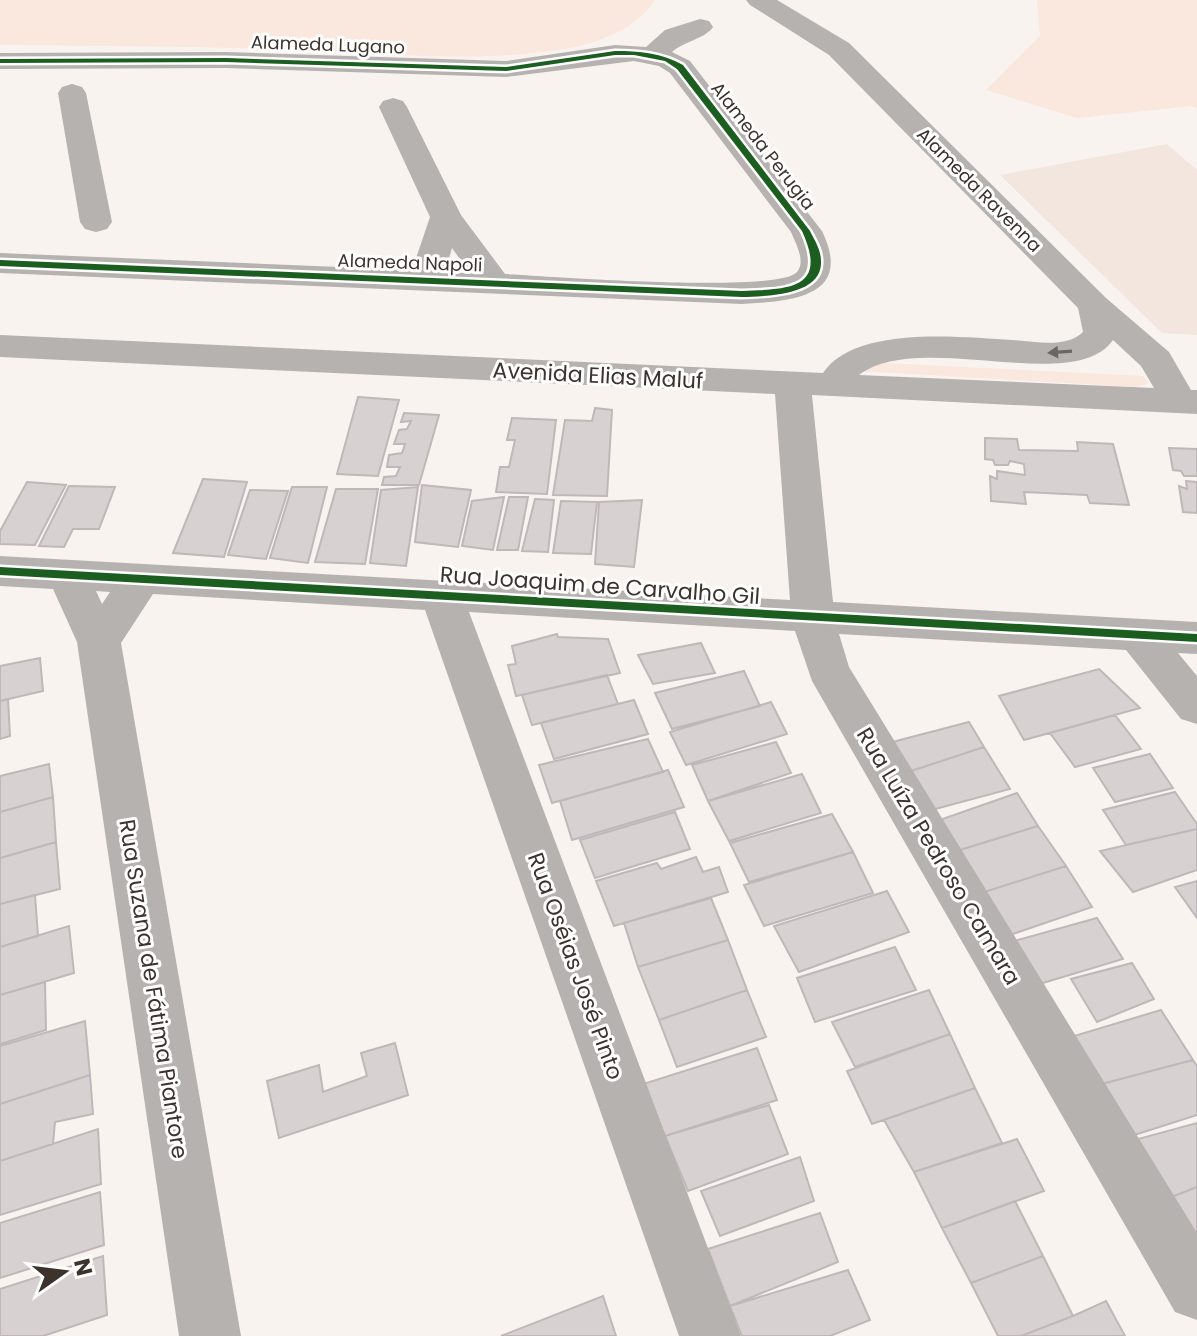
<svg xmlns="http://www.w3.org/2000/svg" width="1197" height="1336" font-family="Poppins,sans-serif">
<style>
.built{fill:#f3e6de}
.green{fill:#fae7dd}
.building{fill:#d8d1d2;stroke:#bfb7b9;stroke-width:2}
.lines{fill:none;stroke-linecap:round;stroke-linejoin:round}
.minor{fill:#b5b2af;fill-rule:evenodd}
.cycleway-casing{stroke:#fff;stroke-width:5}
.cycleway{fill:#1b5e20;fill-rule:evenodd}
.oneway{fill:#6d6661}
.labels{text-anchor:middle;stroke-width:6;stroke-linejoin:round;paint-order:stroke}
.far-street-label{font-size:18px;fill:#3d332d;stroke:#fff}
.street-label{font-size:22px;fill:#3d332d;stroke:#fff}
</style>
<rect width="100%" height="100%" fill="#f9f3f0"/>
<path class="built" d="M1167,144L1197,170V335L1162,333L1000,175Z"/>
<path class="green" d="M0,0H655C631,36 583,48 543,52C462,62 380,53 299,50C199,46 100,46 0,45Z
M1037,0H1197V109L1192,106L1077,118L986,90L1040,36Z
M882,363L1143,376L1148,384L1135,387L860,371Z"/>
<path class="building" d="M358,397L399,400L378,476L337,474Z
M595,408L612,410L607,496L553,495L565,420L592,421Z
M404,413L439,415L419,485H382L384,477L396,476L400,467H387L389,455L402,453L405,444H394L399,430L407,429L411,421L401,422Z
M512,418L556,420L547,494L496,492L500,467H509L515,440H507Z
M985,438L1017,439L1019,450L1078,451L1077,442L1113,444L1129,505L1090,503L1087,495L1024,492L1026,504L991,501L990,476L997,479V471L1025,475L1024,464L1010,461L1008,465H995L993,460L985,459Z
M1169,448L1197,449V476H1184L1181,471L1173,470Z
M203,479L247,482L224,557L173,553Z
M1186,481L1197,482V513L1183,512L1179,486L1187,489Z
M27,482L66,485L35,545L0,544V531Z
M422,485L471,490L458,547L415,542Z
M69,486L115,487L99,529H73L64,547L39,546Z
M292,487H327L308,563L270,558Z
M418,487L406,566L370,563L381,490Z
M336,489H378L365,564L315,562Z
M250,490L288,491L266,559L228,555Z
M504,497L493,550L462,546L472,501Z
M509,497H528L518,550H497Z
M535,499L554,500L548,552L522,551Z
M642,500L634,567L595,564L599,502Z
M561,501L597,502L591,554L553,553Z
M557,634L558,637L608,639L620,673L516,696L508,665L516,664L512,646Z
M701,643L715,673L653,684L638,655Z
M40,658L43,691L0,701V666Z
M1099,669L1140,708L1024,740L999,696Z
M744,671L760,706L672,729L655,693Z
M607,675L618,704L532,725L522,695Z
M8,699L10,736L0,739V701Z
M634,700L648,734L554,759L541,723Z
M771,702L787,734L686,765L670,732Z
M1115,715L1141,749L1075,767L1050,733Z
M969,722L984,747L902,774L885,744Z
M648,739L663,772L552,803L539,765Z
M776,742L791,773L708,801L692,765Z
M984,747L1010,789L924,812L902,774Z
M1150,754L1173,788L1115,802L1093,768Z
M49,764L53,797L0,812V776Z
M668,770L684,807L572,840L560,801Z
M802,774L821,813L729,841L708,801Z
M1175,792L1197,824V829L1126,845L1103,810Z
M1017,793L1038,826L950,853L931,823Z
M53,797L56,842L0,858V812Z
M675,812L690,849L595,878L580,840Z
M832,814L853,852L749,882L730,843Z
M1038,826L1066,866L975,895L950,853Z
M1197,829V870L1133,892L1100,851Z
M56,842L60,889L0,904V858Z
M853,852L873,893L764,926L744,885Z
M696,857L703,872L719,867L728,892L614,926L596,881L657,863L661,869Z
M1066,866L1092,907L1001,938L975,895Z
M1197,881V918L1175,887Z
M887,891L909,932L799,972L774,926Z
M35,895L38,936L0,947V904Z
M711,898L728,940L638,967L624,923Z
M1097,918L1123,959L1036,985L1007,943Z
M69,926L74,973L0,995V947Z
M728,940L747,990L659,1020L638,967Z
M895,947L916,990L815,1022L797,978Z
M1132,963L1154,999L1097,1022L1071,979Z
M45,982L46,1030L0,1044V995Z
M747,990L766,1037L677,1067L659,1020Z
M929,990L950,1034L855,1067L832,1022Z
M1161,1010L1193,1060L1094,1086L1064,1039Z
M85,1021L90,1075L0,1104V1046Z
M950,1034L975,1088L872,1124L847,1071Z
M395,1043L408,1095L279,1138L267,1081L319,1065L323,1092L367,1076L361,1053Z
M757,1048L777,1100L665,1136L643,1084Z
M1193,1060L1197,1066V1115L1125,1138L1094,1086Z
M90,1075L93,1114L55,1122L53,1144L0,1161V1104Z
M975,1088L1002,1143L914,1172L884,1120Z
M769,1105L788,1154L688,1191L665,1136Z
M1197,1123V1187L1164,1200L1127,1142Z
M98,1129L101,1184L0,1215V1161Z
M1017,1139L1044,1191L942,1228L914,1172Z
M800,1157L814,1201L720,1236L701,1191Z
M1197,1187V1250L1164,1200Z
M100,1192L104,1245L0,1278V1223Z
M1015,1201L1043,1256L971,1283L942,1228Z
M820,1213L838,1262L730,1306L708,1249Z
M103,1256L107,1315L43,1336H0V1289Z
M1043,1256L1073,1316L1021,1336H998L971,1283Z
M848,1270L870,1320L830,1336H742L730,1306Z
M603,1296L616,1336H501Z
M1106,1301L1125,1336H1021L1073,1316Z"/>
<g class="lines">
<path class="minor" d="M746,0H777L849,43L1106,298L1169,352L1191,390H1197V414L812,395L833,602L1197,622V654L1178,653L1197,676V724L1181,719L1126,650L839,634L849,667L1197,1233V1320L1175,1312L812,681L795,631L469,612L741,1336H679L425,610L153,594L121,643L241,1336H179L77,642L53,589L0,586V556L790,600L775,394L0,357V335L823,373C855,325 961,337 1012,340C1035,341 1065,349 1083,332L1078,308L829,55L750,5ZM1113,340L1141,366L1154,388L859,375C919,329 1074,396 1113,340ZM96,591L110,592L102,604Z
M700,19L709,21L713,27C705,39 684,41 672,52L690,61L822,231C854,297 792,301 742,304L0,273V253L412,270L430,217L379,107L383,101L393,98L403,101L407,107L461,215L505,274C545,276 779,294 797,272C806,261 796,244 791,232L670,73L659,66L634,61L506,77L226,68L0,69V53L226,52L506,61L615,45L646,47L665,30ZM452,248L470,273L445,272Z
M72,84L82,87L86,93L112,222L107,229L96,232L85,229L80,222L58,93L62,87Z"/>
<g class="cycleway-casing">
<path id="cycleway" d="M615,51C639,51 662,53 683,65L810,231C815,241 821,250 821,261C823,296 766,296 742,297L0,266V260L742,291C788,289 829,290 802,231L677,69L665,61L634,55H615L506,71L226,62L0,63V59L226,58L506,67Z
M0,567L1197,634V642L0,575Z"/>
</g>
<use href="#cycleway" class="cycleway"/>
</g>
<defs><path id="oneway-solid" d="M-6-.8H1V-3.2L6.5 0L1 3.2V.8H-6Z" transform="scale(2)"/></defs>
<use class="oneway" href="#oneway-solid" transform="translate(1060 352) rotate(176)"/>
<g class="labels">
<g class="far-street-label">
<text transform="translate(328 45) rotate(2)" y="6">Alameda Lugano</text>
<text transform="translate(763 146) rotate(52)" y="6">Alameda Perugia</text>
<text transform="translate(979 190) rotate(45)" y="6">Alameda Ravenna</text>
<text transform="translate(410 263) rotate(2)" y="6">Alameda Napoli</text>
</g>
<g class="street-label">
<text transform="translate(598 375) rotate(3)" y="8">Avenida Elias Maluf</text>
<text transform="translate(600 585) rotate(4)" y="8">Rua Joaquim de Carvalho Gil</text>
<text transform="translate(939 856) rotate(59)" y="8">Rua Luíza Pedroso Camara</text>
<text transform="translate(576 966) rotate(70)" y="8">Rua Oséias José Pinto</text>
<text transform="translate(154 989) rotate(81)" y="8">Rua Suzana de Fátima Piantore</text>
</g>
</g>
<g transform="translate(64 1272) rotate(76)" stroke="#ffffff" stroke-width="6" paint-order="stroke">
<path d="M0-6L14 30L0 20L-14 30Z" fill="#3d332d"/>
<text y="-12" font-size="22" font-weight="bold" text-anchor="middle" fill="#3d332d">N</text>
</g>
</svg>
